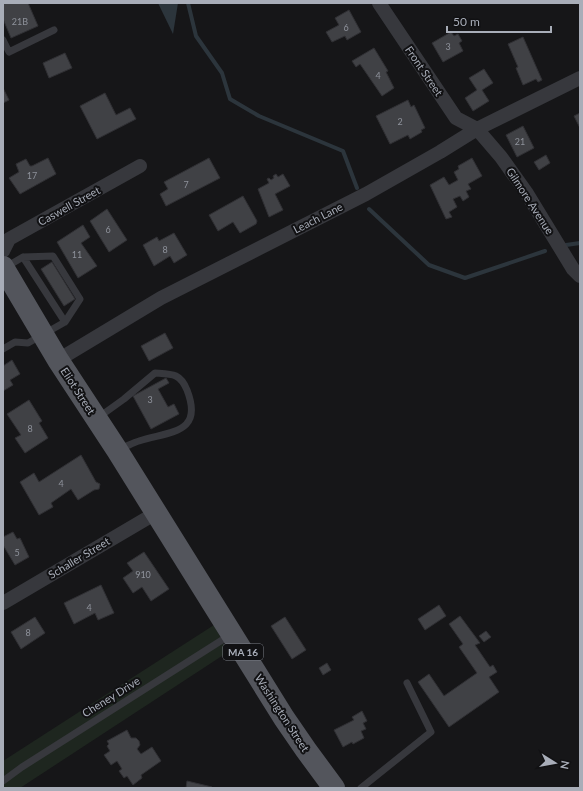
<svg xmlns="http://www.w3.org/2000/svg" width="583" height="791" font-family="Lato,sans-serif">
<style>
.green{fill:#1e261f}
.water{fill:#2c353c}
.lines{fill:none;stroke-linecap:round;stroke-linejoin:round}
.stream{stroke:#2c353c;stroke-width:4}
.building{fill:#404145;stroke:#303034}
.service{stroke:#37383d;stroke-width:7}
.minor{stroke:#37383d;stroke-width:14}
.primary{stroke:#53555c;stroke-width:22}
.labels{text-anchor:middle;stroke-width:4;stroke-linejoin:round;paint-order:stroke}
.number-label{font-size:9px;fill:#8e929b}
.shield{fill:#111113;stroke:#7b7e86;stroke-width:1}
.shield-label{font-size:10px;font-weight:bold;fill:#a8adb8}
.street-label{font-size:11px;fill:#a8adb8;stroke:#111113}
</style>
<rect width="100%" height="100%" fill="#161618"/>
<path class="green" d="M214,625L228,652L20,788H3V761Z"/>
<path class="water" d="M158,3H178L173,34Z"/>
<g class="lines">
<path class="stream" d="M188,3L196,36L222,73L230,99L259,116L343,151L357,188
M369,209L429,265L465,278L545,251
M566,245L580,243"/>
</g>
<path class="building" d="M3,3H28L38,26L11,38L3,19Z
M349,10L361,32L347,40L345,36L332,42L326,32L339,25L335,18Z
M451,32L454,36L458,34L462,41L459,43L463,51L443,62L432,43Z
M523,37L542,80L538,82L536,79L523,85L516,68L518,67L508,44Z
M374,48L388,71L386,72L394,88L382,96L360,64L356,67L352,61Z
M65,53L72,68L49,78L43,63Z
M484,69L493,83L482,90L489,101L473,111L465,98L477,90L469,78Z
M3,88L9,100L3,103Z
M105,93L116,115L130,108L136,119L97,139L80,106Z
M408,100L411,107L414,105L425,128L421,130L422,132L410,139L408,135L390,144L376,116Z
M580,113V128L574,116Z
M523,126L534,148L517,157L506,135Z
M546,155L550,163L539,170L534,162Z
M48,158L56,174L20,194L9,178L19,172L16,164L26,159L30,166H32Z
M209,158L220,178L166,206L160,194L168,189L164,182Z
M472,158L482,176L468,184L471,189L466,191L469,197L463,201L460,196L453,199L457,207L449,212L452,217L446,219L430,185L444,177L449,185L458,180L454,172L459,169L458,166Z
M276,174L278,177L283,174L290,186L275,194L283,210L269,217L258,189L269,183L267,179L269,178L271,180L274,178L273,176Z
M243,196L257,221L256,224L240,233L233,222L218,231L209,215Z
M107,209L127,240L109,252L90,221Z
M83,225L90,237L81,243L97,266L78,278L57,242Z
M174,233L187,255L174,263L170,256L154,266L143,245L157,237L159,241Z
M52,262L75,299L64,306L41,269Z
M165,333L173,348L149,361L141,346Z
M12,360L20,374L10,380L13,385L3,391V366Z
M166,378L169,383L158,389L168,407L174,404L179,414L151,429L133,396Z
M29,400L42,421L39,423L48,438L25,453L15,438L21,435L7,414Z
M81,455L96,482L100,484L99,489L94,490L78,500L71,489L51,503L53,507L39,515L20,482L34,473L39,482Z
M13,532L17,539L20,538L29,557L15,565L3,545V537Z
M144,552L169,589L151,601L142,587L133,593L123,578L133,571L127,563Z
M101,585L114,613L98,620L95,613L74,624L64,603Z
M439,605L446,616L425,630L418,619Z
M460,616L480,643L475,645L490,667L493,665L497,672L489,677L499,692L449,727L418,682L429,674L444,696L477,673L459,647L463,644L449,624Z
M35,617L45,633L21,649L11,632Z
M285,617L306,650L292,659L271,626Z
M486,631L491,637L484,642L479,636Z
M327,663L331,670L323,675L319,668Z
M362,711L367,721L363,723L366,729L361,731L364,738L353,744L352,742L343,747L334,730L354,720L352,717Z
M127,730L131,738H136L139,741L140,745L137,749L141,754L152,747L161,761L141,775L142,778L133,785L127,776L124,778L119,771L122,769L117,761L111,765L104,755L110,751L107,746L109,744L107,741Z
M187,781L212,787V788H186Z"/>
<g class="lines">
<path class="service" d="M3,40L9,52L54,30
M23,257L53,256L80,299L65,322
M3,349L15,342L28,343L65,322L23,257L6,267
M99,417L124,399L155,373C172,374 180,373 187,390C204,434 170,431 139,441C132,443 126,447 119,449
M3,781L22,767L230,635
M361,788L431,732L407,683"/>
<path class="minor" d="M379,3L456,118L477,129L501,157L526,192L573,269L580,276
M3,251L9,239L140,166
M58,360L161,298L366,194L440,152L477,129L580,78
M3,603L156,513"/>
<path class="primary" d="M3,267L58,360L117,450L284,718L306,750L334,788"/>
</g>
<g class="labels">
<g class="number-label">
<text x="20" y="25">21B</text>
<text x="346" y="31">6</text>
<text x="448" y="50">3</text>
<text x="378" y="79">4</text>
<text x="400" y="125">2</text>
<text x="520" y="145">21</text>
<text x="32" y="179">17</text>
<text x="186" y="188">7</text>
<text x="108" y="233">6</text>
<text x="165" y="253">8</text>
<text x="77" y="258">11</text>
<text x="150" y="403">3</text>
<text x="30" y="432">8</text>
<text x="61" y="487">4</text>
<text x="17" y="556">5</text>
<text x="143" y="578">910</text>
<text x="89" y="611">4</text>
<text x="28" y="636">8</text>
</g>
<rect class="shield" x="223" y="644" width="40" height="16" rx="3"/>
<g class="shield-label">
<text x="243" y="656">MA 16</text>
</g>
<g class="street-label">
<text transform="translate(424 71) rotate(56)" y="4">Front Street</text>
<text transform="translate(530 201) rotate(57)" y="4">Gilmore Avenue</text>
<text transform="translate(69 206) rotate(-29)" y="4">Caswell Street</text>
<text transform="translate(318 218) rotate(-27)" y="4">Leach Lane</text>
<text transform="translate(78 391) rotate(57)" y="4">Eliot Street</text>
<text transform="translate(79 558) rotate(-31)" y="4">Schaller Street</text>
<text transform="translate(111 697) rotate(-32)" y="4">Cheney Drive</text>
<text transform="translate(282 713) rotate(57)" y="4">Washington Street</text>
</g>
</g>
<rect width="583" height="791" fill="none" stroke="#a8adb8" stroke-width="8"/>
<g transform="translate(555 763) rotate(101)" stroke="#111113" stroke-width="3" paint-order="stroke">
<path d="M0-3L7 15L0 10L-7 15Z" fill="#a8adb8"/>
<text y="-6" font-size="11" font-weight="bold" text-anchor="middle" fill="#a8adb8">N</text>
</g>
<path d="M447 26v6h104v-6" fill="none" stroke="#a8adb8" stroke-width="2"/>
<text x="453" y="26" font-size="12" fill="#a8adb8" stroke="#111113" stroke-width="3" paint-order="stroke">50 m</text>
</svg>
